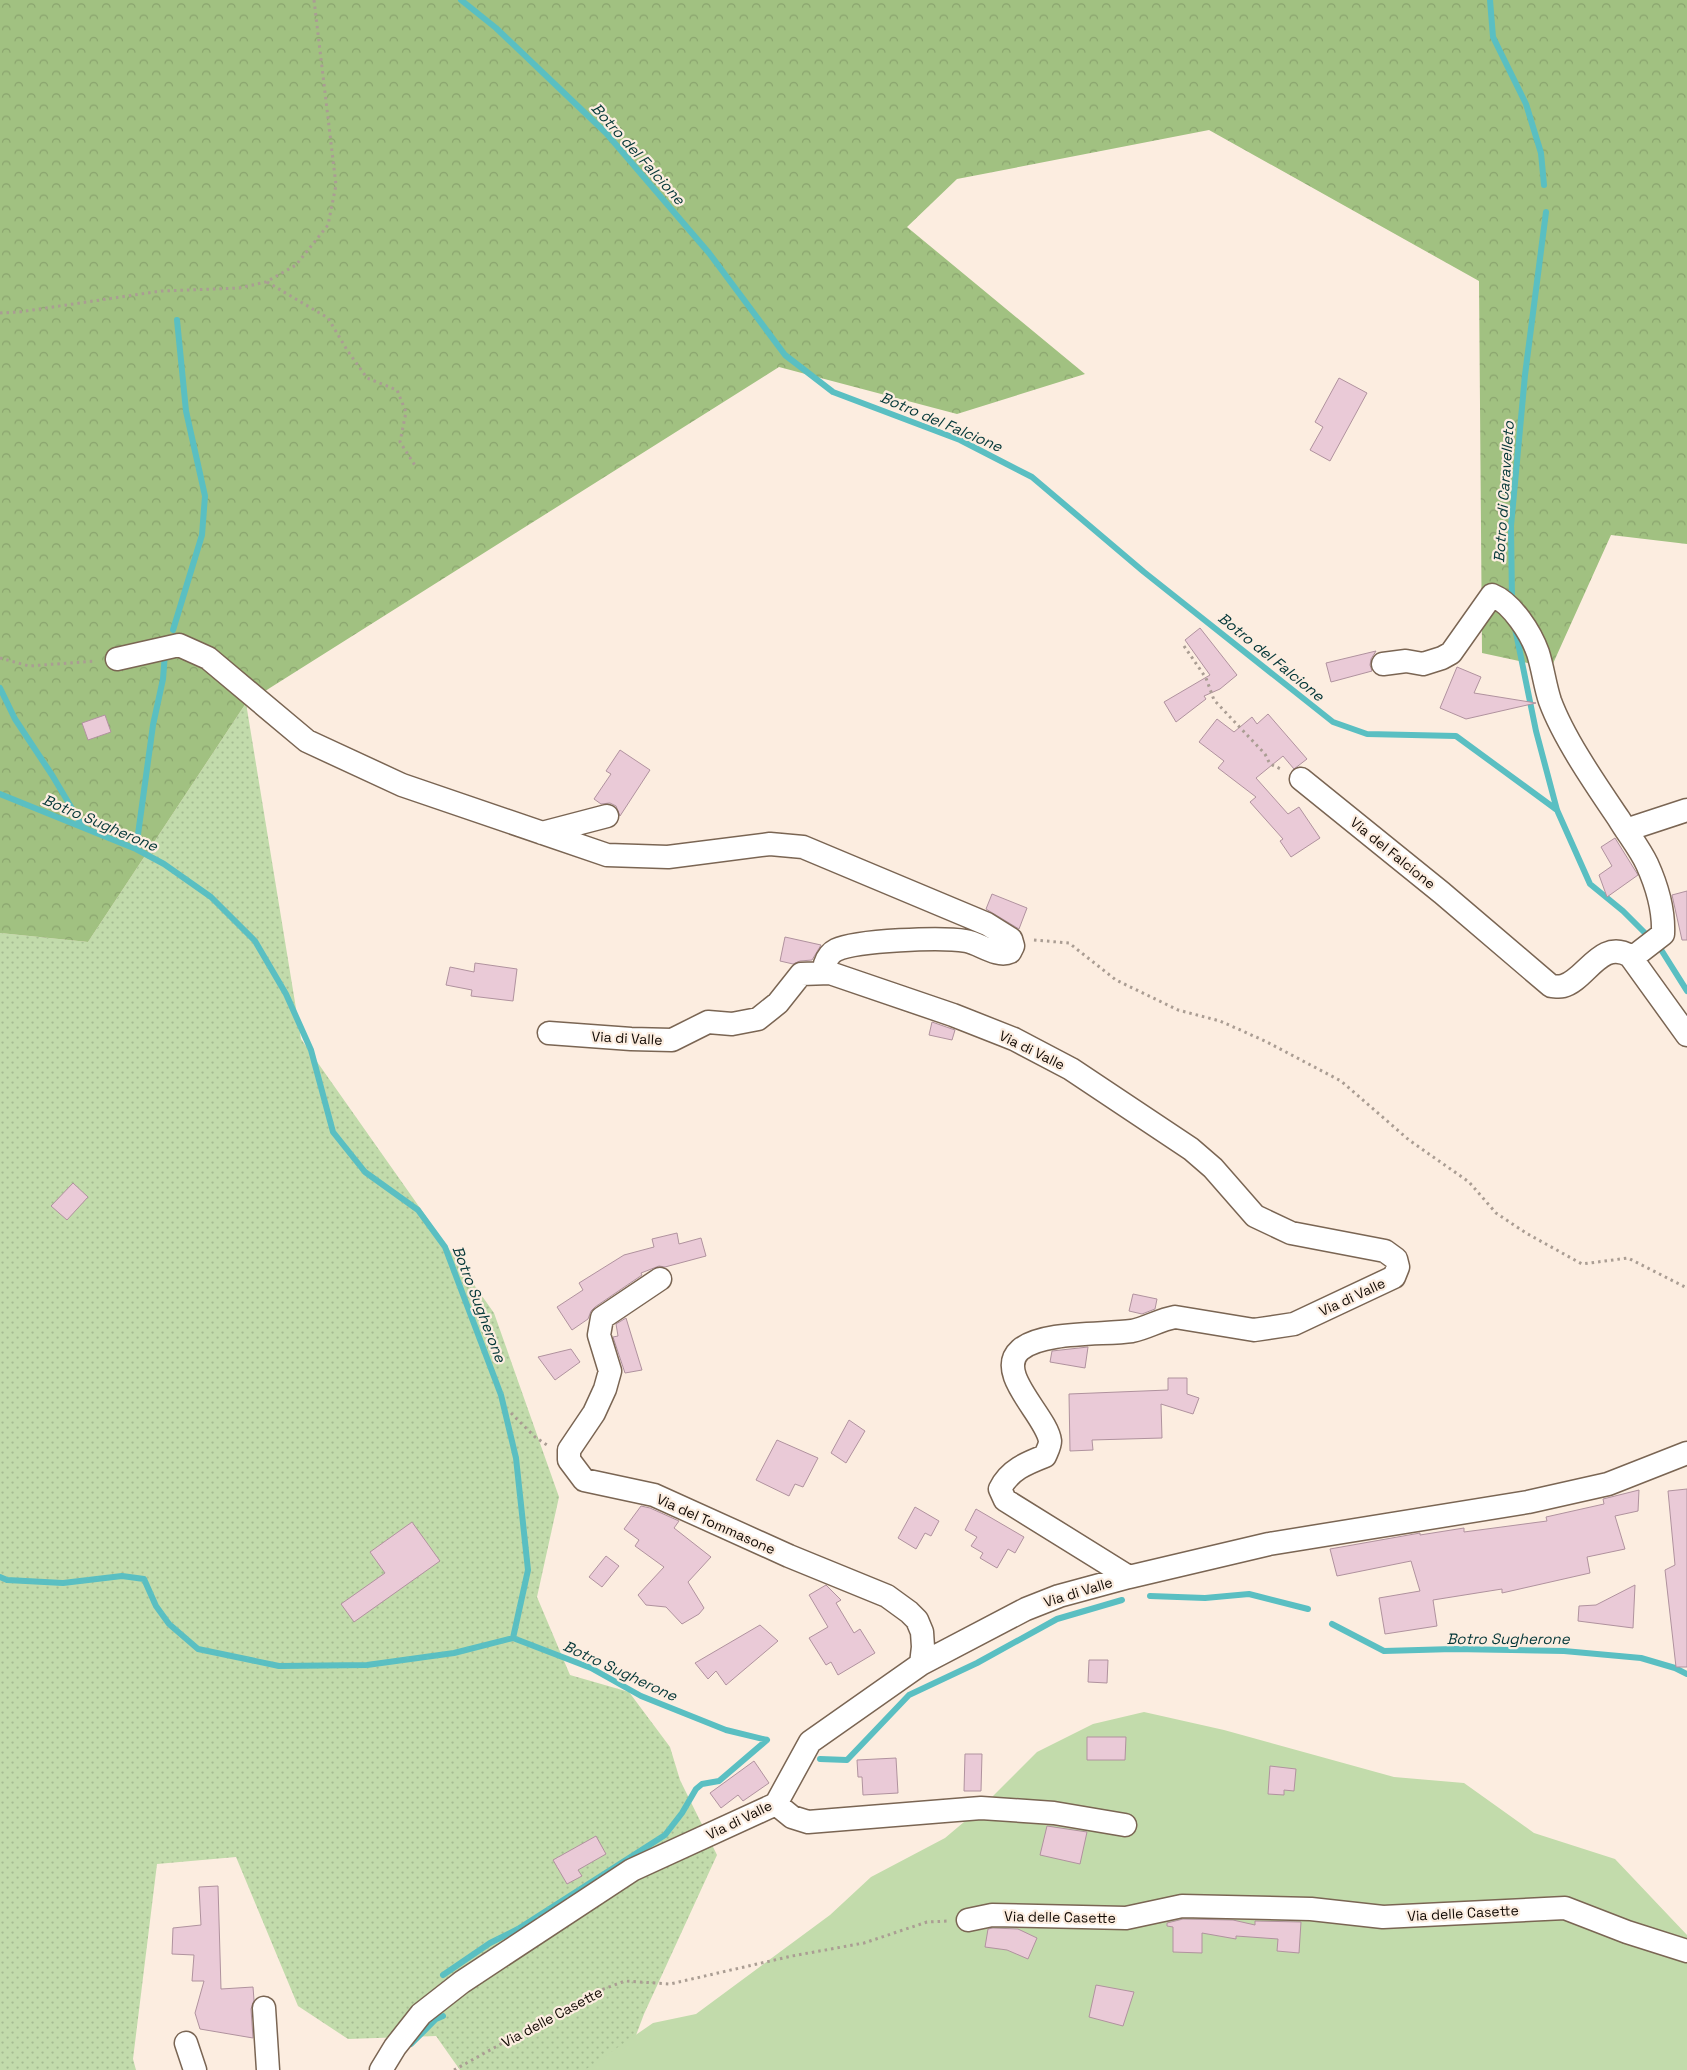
<svg xmlns="http://www.w3.org/2000/svg" width="1687" height="2070" font-family="'Space Grotesk',sans-serif">
<style>
.grass{fill:url(#grass-dots)}
.forest{fill:url(#forest-crowns)}
.park{fill:#c2dbab}
.lines{fill:none;stroke-linecap:round;stroke-linejoin:round}
.stream{stroke:#5abfc2;stroke-width:6}
.building{fill:#eacad7;stroke:#b0929e}
.street-casing{stroke:#7a6553;stroke-width:25}
.path{stroke:#aa9d93;stroke-width:3;stroke-dasharray:2.5 4;stroke-linecap:butt}
.street{stroke:#fff;stroke-width:22}
.labels{text-anchor:middle;stroke-width:4.5;stroke-linejoin:round;paint-order:stroke}
.street-label{font-size:14px;fill:#120a04;stroke:#fcede0}
.water-label{font-size:15px;font-style:italic;fill:#043738;stroke:#fcede0}
</style>
<defs>
<pattern id="grass-dots" width="8" height="8" patternUnits="userSpaceOnUse" patternTransform="scale(1.25)"><rect width="8" height="8" fill="#c2dbab"/><path d="M2 2h.1M6 6h.1" fill="none" stroke="#a6bb92" stroke-width="1.8" stroke-linecap="round"/></pattern>
<pattern id="forest-crowns" width="20" height="18" patternUnits="userSpaceOnUse" patternTransform="scale(1.25)"><rect width="20" height="18" fill="#a1c181"/><path d="M2 6a3 3 0 1 1 6 0M12 15a3 3 0 1 1 6 0" fill="none" stroke="#8aa46e"/></pattern>
</defs>
<rect width="100%" height="100%" fill="#fcede0"/>
<path class="grass" d="M246,703L301,1039L494,1313L559,1497L537,1597L570,1675L629,1692L670,1747L680,1780L717,1855L644,2014L623,2070H460L436,2036L348,2039L298,2006L236,1857L157,1864L133,2059L136,2070H0V933L88,942Z"/>
<path class="forest" d="M0,0H1687V544L1611,535L1551,668L1482,653L1479,281L1209,130L957,179L907,227L1085,374L957,414L779,367L246,703L88,942L0,933Z"/>
<path class="park" d="M1144,1712L1224,1730L1394,1777L1464,1783L1534,1833L1615,1859L1687,1935V2070H585L653,2023L696,2014L830,1915L871,1877L945,1838L983,1806L1037,1752L1093,1724Z"/>
<g class="lines">
<path class="stream" d="M461,0L496,28L606,133L709,253L785,355L833,392L960,440L1032,477L1144,572L1333,722L1367,734L1456,736L1557,810
M1490,0L1493,37L1526,104L1541,153L1544,185
M1512,601L1511,526L1525,375L1546,212
M1515,628L1536,731L1557,810L1590,884L1623,911L1660,948L1687,991
M173,630L202,535L205,496L186,411L177,320
M0,688L15,719L52,775L83,827
M0,794L136,849L164,864L211,897L255,941L286,994L311,1050L333,1132L365,1172L418,1210L445,1247L501,1395L516,1458L528,1570L513,1638
M136,849L153,725L163,679L165,653
M0,1577L7,1580L63,1583L122,1576L144,1579L156,1606L169,1624L198,1649L279,1666L367,1665L454,1653L513,1638
M1150,1596L1205,1598L1249,1594L1308,1609
M1332,1624L1384,1651L1453,1649L1564,1651L1641,1658L1675,1668L1687,1674
M513,1638L591,1668L641,1696L726,1730L767,1740
M820,1759L847,1760L909,1695L977,1663L1057,1619L1122,1600
M443,1975L490,1943L518,1929L665,1835L682,1813L696,1789L702,1784L719,1781L767,1740
M411,2044L436,2019L443,2016"/>
</g>
<path class="building" d="M1339,378L1367,393L1330,461L1310,450L1323,427L1315,422Z
M1200,628L1237,675L1220,689L1204,696L1206,699L1176,722L1164,702L1210,675L1185,640Z
M1376,651L1371,659L1370,665L1372,671L1331,682L1326,663Z
M1457,667L1481,677L1474,693L1536,703L1466,719L1440,708Z
M1268,714L1307,759L1294,769L1283,756L1256,778L1288,814L1299,807L1320,838L1291,857L1280,841L1283,839L1250,802L1256,797L1218,768L1224,761L1199,742L1217,719L1234,732L1252,717L1257,724Z
M105,715L111,732L88,740L82,723Z
M620,750L650,770L620,816L616,806L610,803L601,804L594,799L611,774L606,771Z
M1615,838L1638,875L1607,897L1599,875L1612,866L1601,847Z
M1687,891V940H1682L1672,895Z
M992,894L1027,908L1019,929L986,909Z
M785,937L821,945L812,960L800,961L793,964L780,961Z
M475,963L517,969L513,1001L471,996L472,990L446,985L450,967L474,972Z
M932,1022L955,1030L952,1040L929,1035Z
M73,1183L88,1197L67,1220L51,1206Z
M677,1233L679,1244L701,1238L706,1256L665,1267L659,1266L641,1273L642,1275L595,1307L591,1311L588,1319L572,1330L557,1307L583,1290L579,1283L624,1255L654,1247L652,1239Z
M1133,1294L1157,1299L1155,1309L1142,1314L1129,1311Z
M626,1318L642,1370L625,1373L613,1337L618,1336L616,1324Z
M1088,1347L1085,1368L1050,1362L1052,1351Z
M571,1349L580,1362L555,1380L538,1357Z
M1168,1378H1187V1394L1199,1398L1193,1414L1161,1404L1162,1438L1092,1440L1093,1450L1070,1451L1069,1394L1168,1390Z
M849,1420L865,1431L846,1463L831,1453Z
M777,1440L818,1458L803,1487L795,1484L789,1496L756,1480Z
M1687,1489V1667H1676L1665,1570L1675,1565L1668,1491Z
M1639,1490L1638,1511L1615,1516L1625,1549L1587,1557L1590,1573L1502,1593V1589L1433,1600L1437,1626L1385,1634L1379,1598L1420,1591L1411,1561L1337,1576L1330,1549L1420,1533V1535L1464,1528V1532L1547,1521L1546,1517L1604,1504L1603,1499Z
M641,1506L650,1508L679,1521L674,1528L711,1557L688,1582L704,1608L699,1614L682,1624L666,1607L646,1605L638,1595L664,1567L635,1546L639,1540L624,1529Z
M915,1507L939,1521L931,1536L925,1533L916,1549L898,1538Z
M976,1509L1024,1537L1015,1553L1008,1549L997,1568L980,1558L983,1553L971,1546L977,1537L965,1530Z
M412,1522L440,1561L354,1622L341,1604L385,1573L370,1552Z
M606,1556L619,1566L602,1587L589,1577Z
M826,1585L841,1600L836,1603L854,1633L860,1629L875,1653L838,1675L831,1662L826,1665L809,1638L828,1627L809,1595Z
M1635,1585L1633,1628L1578,1621L1579,1606L1596,1605Z
M760,1625L778,1641L726,1685L716,1671L708,1679L695,1663Z
M1089,1660H1108L1107,1683L1088,1682Z
M1087,1737H1126L1125,1760H1087Z
M965,1754H982L981,1791H964Z
M896,1758L898,1793L863,1795L862,1777H858L857,1760Z
M754,1761L769,1783L743,1801L738,1795L721,1808L710,1793Z
M1270,1766L1296,1769L1294,1791L1284,1790V1795L1268,1794Z
M1047,1826L1087,1832L1080,1864L1040,1855Z
M596,1836L606,1854L578,1870L582,1876L567,1884L553,1860Z
M218,1886L221,1989L253,1987L254,2000L251,2009L253,2038L200,2029L195,2013L204,1981H192L194,1955L172,1954L173,1928L201,1925L199,1887Z
M1183,1919L1233,1920L1255,1925V1921L1301,1922L1299,1953L1277,1951L1278,1939L1236,1936V1939L1202,1933V1953L1173,1952V1927L1167,1926V1923Z
M993,1928L1018,1929L1037,1938L1028,1959L1007,1950L985,1947L988,1929Z
M1096,1985L1134,1992L1123,2026L1089,2017Z"/>
<g class="lines">
<g class="street-casing">
<path id="street" d="M117,659L179,645L208,658L307,741L402,785L607,855L668,857L770,844L803,847L987,924L1011,939L1013,946L1010,952C997,958 979,943 966,941C942,937 857,940 836,950C830,953 827,958 825,964L830,973L953,1015L1014,1039L1071,1069L1191,1149L1213,1168L1255,1216L1291,1233L1385,1251L1396,1259L1398,1267L1394,1277L1294,1324L1254,1330L1175,1317C1159,1320 1147,1328 1132,1331C1102,1335 1042,1331 1020,1350C994,1373 1047,1416 1050,1441C1050,1446 1047,1451 1045,1456C1027,1463 1009,1470 1000,1489L1005,1500L1129,1577
M1383,664L1406,661L1423,664L1442,658L1451,653L1492,595C1512,603 1531,633 1538,653C1543,669 1545,686 1550,701C1564,739 1596,785 1619,819C1628,834 1640,849 1647,864C1657,886 1664,911 1663,934L1632,958
M1301,779L1442,893L1551,986C1554,986 1559,987 1563,986C1586,980 1601,938 1630,956L1687,1035
M1626,830L1687,810
M542,833L607,816
M549,1033L631,1039L672,1040L708,1022L732,1024L758,1019L778,1003L801,974L830,973
M660,1279L602,1318L599,1335L610,1371L605,1389L594,1413L569,1450V1460L584,1480L654,1495L789,1556L887,1596L909,1612L917,1620L922,1632L923,1647L921,1664
M776,1804L792,1817L808,1822L981,1808L1054,1813L1125,1825
M968,1920L992,1915L1126,1918L1182,1906L1311,1909L1383,1917L1565,1908L1627,1932L1687,1951
M264,2008L268,2070
M186,2043L195,2070
M381,2070L395,2047L421,2014L462,1982L632,1870L776,1804L810,1742L921,1664L1026,1609L1059,1596L1129,1577L1269,1544L1528,1502L1608,1484L1687,1453"/>
</g>
<path class="path" d="M267,282L328,318L347,350L367,378L397,390L406,412L400,442L416,467
M0,313L19,312L161,291L239,288L266,282L296,265L328,225L336,185L314,0
M1184,646L1206,678L1214,700L1265,754L1270,764L1283,770
M0,658L29,666L96,661
M1034,940L1069,943L1116,980L1178,1010L1220,1021L1265,1041L1341,1081L1409,1140L1469,1182L1496,1213L1526,1233L1582,1264L1628,1258L1687,1288
M511,1413L535,1437L550,1447
M454,2070L593,1993L625,1981L670,1984L792,1956L864,1943L927,1922L948,1921"/>
<use href="#street" class="street"/>
</g>
<g class="labels">
<g class="street-label">
<text transform="translate(1393 853) rotate(39)" y="5">Via del Falcione</text>
<text transform="translate(627 1038) rotate(3)" y="5">Via di Valle</text>
<text transform="translate(1032 1050) rotate(26)" y="5">Via di Valle</text>
<text transform="translate(1352 1297) rotate(-25)" y="5">Via di Valle</text>
<text transform="translate(716 1524) rotate(24)" y="5">Via del Tommasone</text>
<text transform="translate(1078 1592) rotate(-17)" y="5">Via di Valle</text>
<text transform="translate(739 1820) rotate(-26)" y="5">Via di Valle</text>
<text transform="translate(1463 1913) rotate(-3)" y="5">Via delle Casette</text>
<text transform="translate(1060 1917) rotate(1)" y="5">Via delle Casette</text>
<text transform="translate(552 2017) rotate(-28)" y="5">Via delle Casette</text>
</g>
<g class="water-label">
<text transform="translate(638 154) rotate(48)" y="5">Botro del Falcione</text>
<text transform="translate(941 422) rotate(23)" y="5">Botro del Falcione</text>
<text transform="translate(1504 492) rotate(-86)" y="5">Botro di Caravelleto</text>
<text transform="translate(1271 657) rotate(39)" y="5">Botro del Falcione</text>
<text transform="translate(100 823) rotate(23)" y="5">Botro Sugherone</text>
<text transform="translate(479 1304) rotate(69)" y="5">Botro Sugherone</text>
<text x="1508" y="1644">Botro Sugherone</text>
<text transform="translate(620 1671) rotate(25)" y="5">Botro Sugherone</text>
</g>
</g>
</svg>
